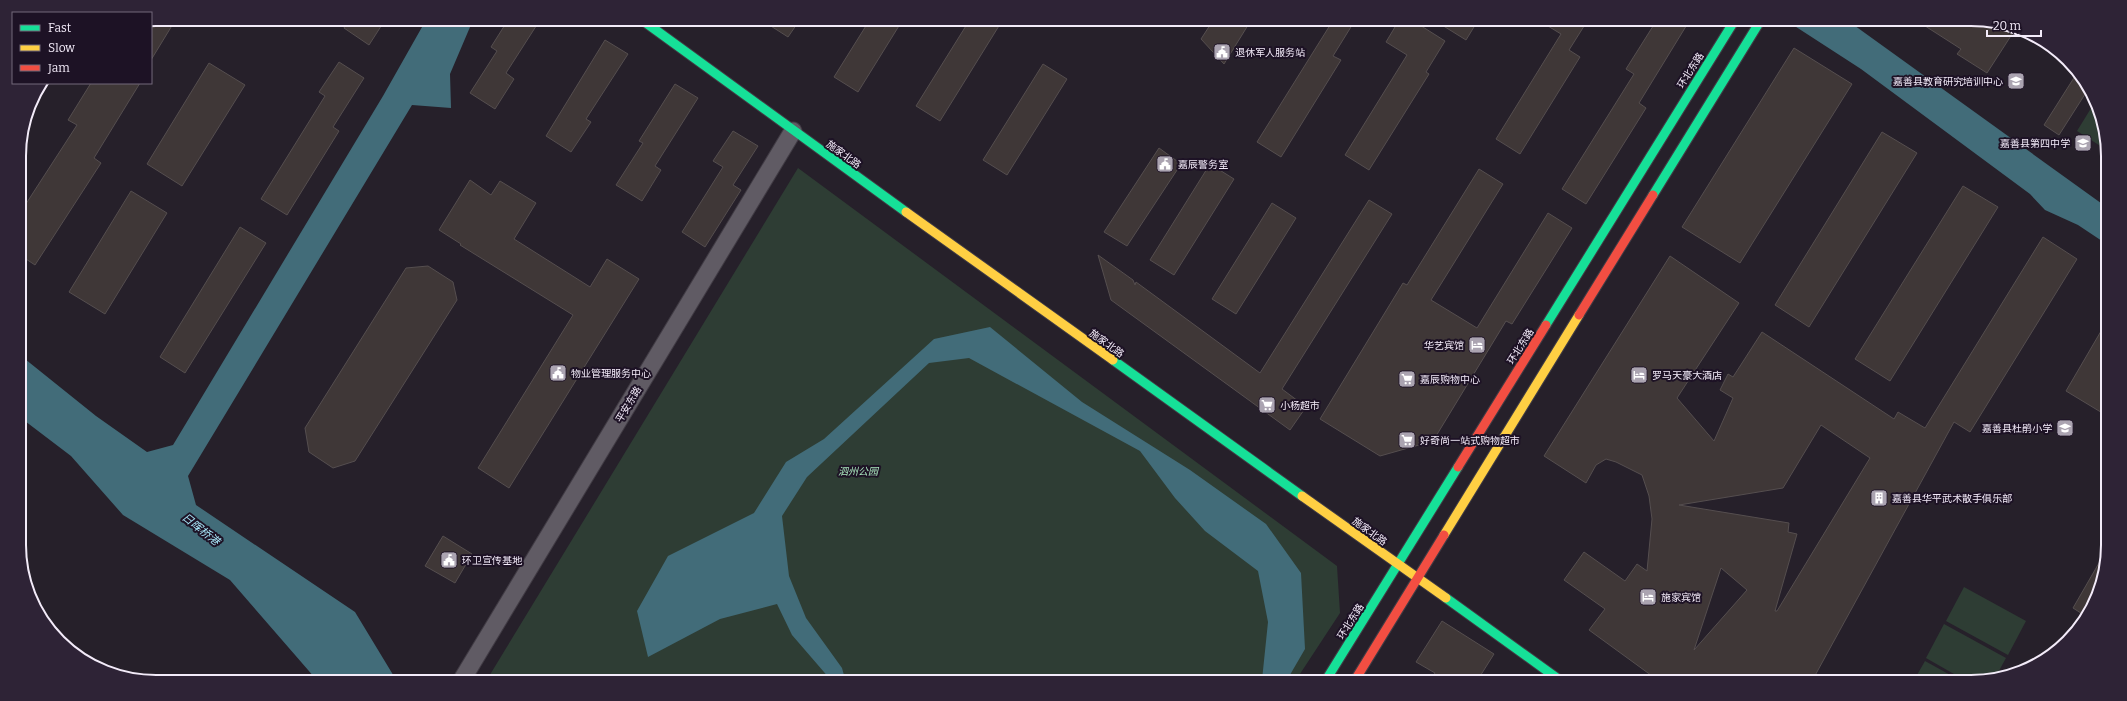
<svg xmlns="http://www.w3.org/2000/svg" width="2127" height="701" font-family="Bitter,'Noto Sans SC',serif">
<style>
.green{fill:#2e3d34}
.water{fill:#426c79}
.building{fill:#3f3737;stroke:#554e4f;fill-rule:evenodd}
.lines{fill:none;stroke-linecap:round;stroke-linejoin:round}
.street-casing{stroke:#403b44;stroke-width:19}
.fast-casing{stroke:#403b44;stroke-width:11}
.slow-casing{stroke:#403b44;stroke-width:11}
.jam-casing{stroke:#403b44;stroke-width:11}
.street{stroke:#605b64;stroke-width:17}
.fast{stroke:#16e098;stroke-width:9}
.slow{stroke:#ffcf43;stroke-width:9}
.jam{stroke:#f24e42;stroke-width:9}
.labels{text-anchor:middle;stroke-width:4;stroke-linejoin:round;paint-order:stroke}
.poi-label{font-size:10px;fill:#f3ebf9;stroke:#1d1225;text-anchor:start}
.street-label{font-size:10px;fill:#f3ebf9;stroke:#1d1225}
.park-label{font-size:10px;font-style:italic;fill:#a9e6bd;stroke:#1d1225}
.water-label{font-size:11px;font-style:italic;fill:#a8e7f9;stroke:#1d1225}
.rim{fill:none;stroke:#f3ebf9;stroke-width:2}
</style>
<rect width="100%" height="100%" fill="#26202a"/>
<path class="green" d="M2093,105L2105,129V149L2077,131Z
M798,168L1337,566L1340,613L1296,680L488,678Z
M1964,587L2026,621L2008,655L1946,621Z
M1944,624L2006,658L1995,678L1980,682H1968L1926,658Z
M1925,661L1963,682H1913Z"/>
<path class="water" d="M426,20H473L450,74L451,108L412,105L188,476L196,505L355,612L395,678H315L230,580L123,515L71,456L21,418L20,355L96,416L147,452L173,445L383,96Z
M1790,23H1851L2105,206V243L2078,225L2045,210L2030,194L1861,69Z
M990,327L1082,402L1190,470L1266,524L1301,573L1305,649L1287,680H1262L1268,622L1258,571L1205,531L1175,498L1140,451L969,358L929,363L807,477L782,516L789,576L806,618L842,668L845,679H830L792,635L777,604L720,619L648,657L637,611L668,556L754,513L786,462L824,439L934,339Z"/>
<path class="building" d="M156,19H176L151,60V20Z
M349,19L385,20L369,45L344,28Z
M508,20H540L506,73L514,79L495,109L470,93L497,51L491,47Z
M763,21H799L788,37Z
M869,21H902L858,92L834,77Z
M969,21H1002L940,121L916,106Z
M1212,22H1250L1224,64L1201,39Z
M1332,22H1354L1333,56L1341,60L1281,157L1257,142Z
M1398,22H1415L1445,41L1426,72L1429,74L1369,170L1345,155L1407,55L1386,42Z
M1437,22H1477L1466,40Z
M1543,23H1586L1569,50L1580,57L1520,154L1496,139L1561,34Z
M1655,23H1688L1639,103L1646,108L1586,204L1562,189L1634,74L1626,69Z
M1922,24H2007L2016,28L1987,73L1957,54L1961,49Z
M605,40L628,54L586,119L591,122L571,152L546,136Z
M1794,48L1852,84L1740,263L1682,227Z
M339,62L364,78L333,127L339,131L287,215L261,199L325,96L319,92Z
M209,63L245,85L182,186L147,164Z
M1043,64L1067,79L1007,175L983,160Z
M2077,73L2087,91L2059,135L2044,125Z
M91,83H140L94,158L101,163L35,265L20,255V213L77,125L68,120Z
M675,84L698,98L655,166L661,170L642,201L616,185L643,143L639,141Z
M733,131L758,146L733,185L741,190L705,247L682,232L723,167L713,161Z
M1882,132L1917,153L1809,327L1775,305Z
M1159,148L1181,164L1127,246L1104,232Z
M1210,164L1234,179L1174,275L1150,260Z
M1479,169L1503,184L1431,300L1477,328L1548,213L1572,228L1512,324L1506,321L1433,441L1380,456L1320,419L1403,283L1407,285Z
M470,180L491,195L500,181L536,203L514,239L590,287L607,259L639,279L509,488L478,468L573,315L460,245L461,244L439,230Z
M1963,186L1998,207L1890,381L1855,359Z
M131,191L167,213L105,314L69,292Z
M1369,200L1392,214L1282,389L1306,407L1290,430L1111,300L1098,255L1133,280L1135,285L1136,282L1260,373Z
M1272,203L1296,218L1236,314L1212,299Z
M240,227L266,243L185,373L160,357Z
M2043,237L2077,259L1970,432L1954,422L1812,681H1659L1589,630L1605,609L1564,580L1584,552L1625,581L1637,564L1647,571L1652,519L1649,496L1642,475L1616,462L1606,459L1596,465L1586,483L1544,456L1670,256L1739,303L1677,398L1714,441L1733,398L1720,390L1728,374L1733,377L1762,332L1894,419L1898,412L1925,428ZM1821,425L1870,458L1777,611H1775L1797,534L1788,532L1789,523L1679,505L1783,488ZM1721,568L1747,590L1694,650Z
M428,266L453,282L457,300L355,461L333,468L309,452L305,428L406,268Z
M2104,326V414L2066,391Z
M443,536L472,554L455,583L425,566Z
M2103,556V581L2087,617L2073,608Z
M1442,621L1494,654L1477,681L1430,680L1435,673L1416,662Z"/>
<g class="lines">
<g class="street-casing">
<path id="street" d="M463,678L793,131"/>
</g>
<g class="fast-casing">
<path id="fast" d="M642,20L906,212
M1653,195L1759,23
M1546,325L1733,23
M1113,360L1302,496
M1446,598L1561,681
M1326,680L1458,467"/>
</g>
<g class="slow-casing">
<path id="slow" d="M906,212L1113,360
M1302,496L1446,598
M1444,535L1579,315"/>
</g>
<g class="jam-casing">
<path id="jam" d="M1579,315L1653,195
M1458,467L1546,325
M1355,680L1444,535"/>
</g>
<use href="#street" class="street"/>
<use href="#fast" class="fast"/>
<use href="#slow" class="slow"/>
<use href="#jam" class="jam"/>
</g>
<defs>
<g id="civic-square" transform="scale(0.9)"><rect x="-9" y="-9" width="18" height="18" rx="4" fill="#aba4b1" stroke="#1d1225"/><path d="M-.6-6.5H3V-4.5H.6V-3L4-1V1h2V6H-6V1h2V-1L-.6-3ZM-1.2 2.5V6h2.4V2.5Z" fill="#fff"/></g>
<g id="university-square" transform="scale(0.9)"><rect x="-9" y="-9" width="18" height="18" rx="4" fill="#aba4b1" stroke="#1d1225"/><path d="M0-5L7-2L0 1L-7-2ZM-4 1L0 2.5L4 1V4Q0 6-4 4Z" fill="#fff"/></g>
<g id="school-square" transform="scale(0.9)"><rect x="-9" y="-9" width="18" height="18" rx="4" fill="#aba4b1" stroke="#1d1225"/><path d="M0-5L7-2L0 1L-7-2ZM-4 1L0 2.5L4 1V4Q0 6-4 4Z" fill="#fff"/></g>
<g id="hotel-square" transform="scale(0.9)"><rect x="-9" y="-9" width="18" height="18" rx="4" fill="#aba4b1" stroke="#1d1225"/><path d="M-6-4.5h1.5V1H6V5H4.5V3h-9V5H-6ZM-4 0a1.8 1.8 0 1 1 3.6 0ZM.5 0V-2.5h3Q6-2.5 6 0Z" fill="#fff"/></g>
<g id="supermarket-square" transform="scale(0.9)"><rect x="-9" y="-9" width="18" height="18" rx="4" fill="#aba4b1" stroke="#1d1225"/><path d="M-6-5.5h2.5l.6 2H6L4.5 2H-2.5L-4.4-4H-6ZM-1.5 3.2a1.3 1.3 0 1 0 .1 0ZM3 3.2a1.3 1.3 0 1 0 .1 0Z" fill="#fff"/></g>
<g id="building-square" transform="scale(0.9)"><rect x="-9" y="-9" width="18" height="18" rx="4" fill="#aba4b1" stroke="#1d1225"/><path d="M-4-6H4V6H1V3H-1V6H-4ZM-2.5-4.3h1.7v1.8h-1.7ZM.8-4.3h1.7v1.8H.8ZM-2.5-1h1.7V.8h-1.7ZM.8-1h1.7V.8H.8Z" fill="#fff"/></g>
</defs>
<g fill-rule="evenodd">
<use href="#civic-square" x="1222" y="52"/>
<use href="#university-square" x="2016" y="81"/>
<use href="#school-square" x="2083" y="143"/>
<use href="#civic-square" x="1165" y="164"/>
<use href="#hotel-square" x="1477" y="345"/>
<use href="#civic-square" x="558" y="373"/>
<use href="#hotel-square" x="1639" y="375"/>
<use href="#supermarket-square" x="1407" y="379"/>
<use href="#supermarket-square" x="1267" y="405"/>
<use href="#school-square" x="2065" y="428"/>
<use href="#supermarket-square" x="1407" y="440"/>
<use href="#building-square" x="1879" y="498"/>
<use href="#civic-square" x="449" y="560"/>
<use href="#hotel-square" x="1648" y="597"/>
</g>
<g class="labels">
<g class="poi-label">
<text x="1235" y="56">退休军人服务站</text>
<text x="2003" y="85" text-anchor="end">嘉善县教育研究培训中心</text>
<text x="2070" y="147" text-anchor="end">嘉善县第四中学</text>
<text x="1178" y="168">嘉辰警务室</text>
<text x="1464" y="349" text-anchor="end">华艺宾馆</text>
<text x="571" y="377">物业管理服务中心</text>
<text x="1652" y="379">罗马天豪大酒店</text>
<text x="1420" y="383">嘉辰购物中心</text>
<text x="1280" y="409">小杨超市</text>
<text x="2052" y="432" text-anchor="end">嘉善县杜鹃小学</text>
<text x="1420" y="444">好奇尚一站式购物超市</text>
<text x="1892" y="502">嘉善县华平武术散手俱乐部</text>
<text x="462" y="564">环卫宣传基地</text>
<text x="1661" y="601">施家宾馆</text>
</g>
<g class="street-label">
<text transform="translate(1690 70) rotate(-58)" y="4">环北东路</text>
<text transform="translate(844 154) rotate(36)" y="4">施家北路</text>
<text transform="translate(1107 343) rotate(36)" y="4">施家北路</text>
<text transform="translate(1520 346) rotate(-58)" y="4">环北东路</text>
<text transform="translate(628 404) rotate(-59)" y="4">平安东路</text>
<text transform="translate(1370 531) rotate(36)" y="4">施家北路</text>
<text transform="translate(1350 621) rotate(-58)" y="4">环北东路</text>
</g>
<g class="park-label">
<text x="858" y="475">泗州公园</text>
</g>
<g class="water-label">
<text transform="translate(201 529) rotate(38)" y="4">日晖桥港</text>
</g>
</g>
<path d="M0 0H2127V701H0ZM156 26H1971A130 130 0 0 1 2101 156V545A130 130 0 0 1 1971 675H156A130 130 0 0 1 26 545V156A130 130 0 0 1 156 26Z" fill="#2e2336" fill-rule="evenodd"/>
<path class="rim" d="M156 26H1971A130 130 0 0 1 2101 156V545A130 130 0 0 1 1971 675H156A130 130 0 0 1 26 545V156A130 130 0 0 1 156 26Z"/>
<rect x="12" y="12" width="140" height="72" fill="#1d1225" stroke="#73697a"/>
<rect x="20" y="25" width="20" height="6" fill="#16e098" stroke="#73697a"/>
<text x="48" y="32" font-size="12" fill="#f3ebf9">Fast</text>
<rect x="20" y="45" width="20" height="6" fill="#ffcf43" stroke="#73697a"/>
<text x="48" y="52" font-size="12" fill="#f3ebf9">Slow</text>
<rect x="20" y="65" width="20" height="6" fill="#f24e42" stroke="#73697a"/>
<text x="48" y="72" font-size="12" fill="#f3ebf9">Jam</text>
<path d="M1987 30v6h54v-6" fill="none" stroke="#f3ebf9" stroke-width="2"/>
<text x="1993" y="30" font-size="12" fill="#f3ebf9" stroke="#1d1225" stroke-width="3" paint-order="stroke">20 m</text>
</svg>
